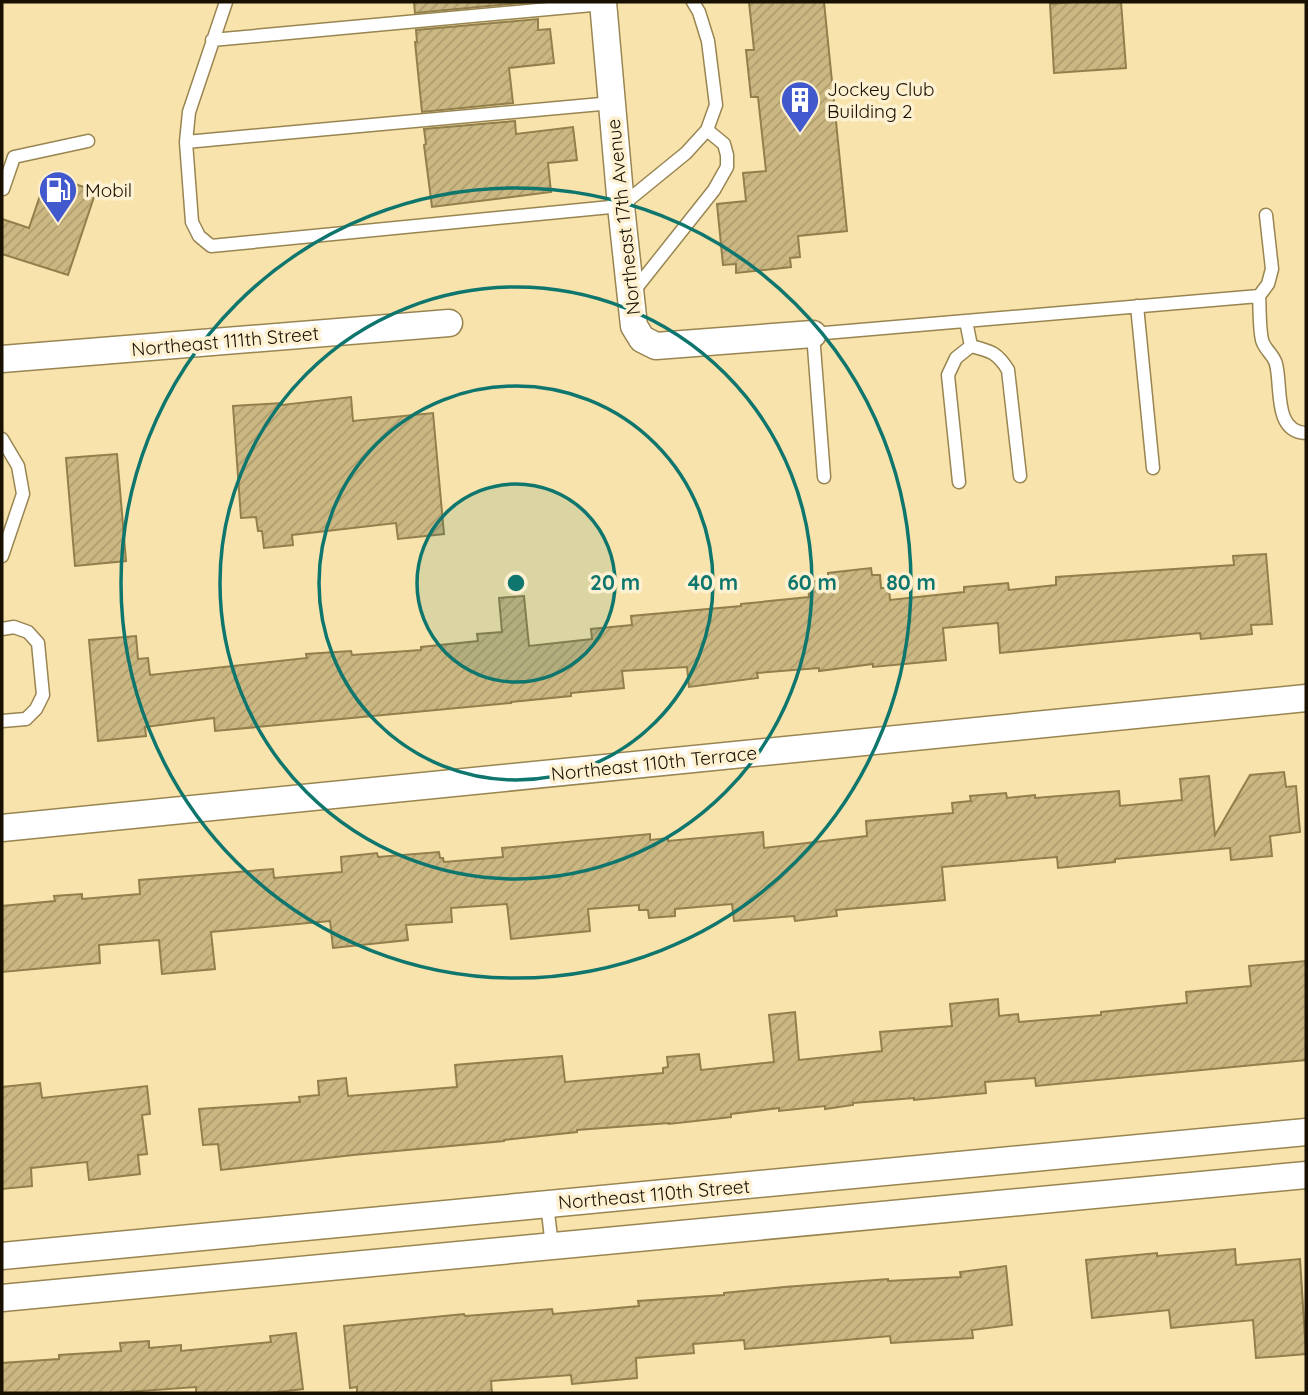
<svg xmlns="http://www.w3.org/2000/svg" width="1308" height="1395" font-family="Quicksand,sans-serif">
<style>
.building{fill:url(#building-hatch);stroke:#927f4c;stroke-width:2}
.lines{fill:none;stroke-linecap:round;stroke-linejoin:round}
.service-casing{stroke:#988551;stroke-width:15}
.minor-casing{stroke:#988551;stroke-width:29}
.service{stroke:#fff;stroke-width:12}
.minor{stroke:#fff;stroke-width:26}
.ring{fill:none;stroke:#0f766e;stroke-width:3.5}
.labels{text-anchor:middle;stroke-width:7;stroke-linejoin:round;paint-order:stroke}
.poi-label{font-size:19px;fill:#181000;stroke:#fdf1d1;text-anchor:start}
.street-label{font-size:19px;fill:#181000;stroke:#fdf1d1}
.centre{fill:#0f766e;stroke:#fdf1d1;stroke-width:3.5}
.ring-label{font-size:21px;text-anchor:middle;font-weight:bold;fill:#0f766e;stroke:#fdf1d1;stroke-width:7;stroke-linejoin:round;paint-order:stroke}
</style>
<defs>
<pattern id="building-hatch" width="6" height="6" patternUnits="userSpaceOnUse" patternTransform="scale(1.75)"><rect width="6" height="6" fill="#cbb781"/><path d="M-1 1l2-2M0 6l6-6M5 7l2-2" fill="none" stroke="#ae9c6e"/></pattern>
</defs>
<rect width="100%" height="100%" fill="#f8e3ac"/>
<path class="building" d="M414,2H532L415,13Z
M749,2H824L847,231L798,236L800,257L790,258L791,267L736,273V264L723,265L717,204L746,201L743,173L766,171L758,97H751L746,50H754Z
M1073,2H1121L1126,68L1054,73L1050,4Z
M538,19V30L550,29L554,63L509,68L513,103L422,112L415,42H417L416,30Z
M515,121L516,134L573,127L577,160L548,163L551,192L432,207L424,145L426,144L424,129Z
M47,175L96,191L68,275L2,254V219L29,228Z
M351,397L353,421L433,413L444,534L398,539L396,523L292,535L293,545L264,548L262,531H258L256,517L241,518L233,406L282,403V405Z
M117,454L126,561L75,566L66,458Z
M1266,554L1272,624L1251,625L1252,634L1201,639L1200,633L1000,653L998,623L943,628L946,660L873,667V664L819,671V668L757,673L758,678L689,687L687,667L622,671L624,688L571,693V696L511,702V703L215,731L214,718L145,727L146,736L98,741L89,640L136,636L138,659L148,658L150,675L307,658L306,654L351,651L352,655L421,650V647L478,641L477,634L502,632L499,598L524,596L529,646L592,639L591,629L632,625L631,616L741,606V604L809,597L808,582L828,580V573L871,568L872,575H880L881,588H889L890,600L964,592V587L1008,583L1009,590L1056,585V577L1234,565L1233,556Z
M1284,772L1286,787L1296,786L1300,832L1270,836L1272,856L1231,860L1230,848L1115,859V862L1058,868L1057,857L942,867L945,900L836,910L837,916L795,921L794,916L734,921L732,904L675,909V916L649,918L648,910H639V905L588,909L590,931L511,939L507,904L451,908L452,922L406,925L408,940L333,948L330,921L211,932L215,969L162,974L159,940L99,945L100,963L2,972V906L55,901L54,896L82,894V899L140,894L139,880L273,869L274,878L342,872L341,857L377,853L378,857L439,852L440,858H443L444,862L503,857L502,848L650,834V840L668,838V841L763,832L764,848L867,836L866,821L953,813L952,803L971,801L970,796L1006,793L1007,798L1035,795V798L1119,791L1120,806L1182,800L1180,779L1209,776L1215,835L1250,775Z
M1306,961V1060L1036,1086L1035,1078L985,1082L986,1093L914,1100V1098L853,1103V1105L825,1109V1106L779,1111V1108L731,1114V1117L669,1124V1123L577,1130V1132L504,1140V1141L353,1155L221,1170L218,1144L203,1145L199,1109L300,1102L299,1097L319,1095L318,1081L346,1078L348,1096L457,1087L455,1065L489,1062L562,1056L565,1082L663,1073V1068L668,1067L667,1057L699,1054L701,1070L774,1062L769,1015L795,1012L799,1060L882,1051L880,1032L952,1026L950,1004L998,999L999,1016L1018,1014L1019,1022L1101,1015V1012L1187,1003L1186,992L1251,986L1249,966Z
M40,1083L42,1098L147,1086L150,1114L142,1115L147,1154L138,1155L140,1174L89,1180L87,1162L31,1168L32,1186L2,1189V1087Z
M1235,1249L1236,1265L1300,1259L1306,1354L1256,1358L1253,1320L1171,1328L1169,1310L1092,1318L1086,1260L1157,1253V1256Z
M1006,1266L1012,1325L972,1330L973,1338L891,1343L890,1336L745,1349L744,1340L693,1344L694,1353L636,1358L637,1378L572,1384L571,1375L491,1381L492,1393H357V1387L350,1388L344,1326L464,1314L465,1316L552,1309L553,1314L639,1306L638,1301L724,1295V1293L784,1287L888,1279V1281L961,1277L960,1272Z
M296,1333L303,1389L268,1393H196V1387L113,1393H2V1363L59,1359V1355L121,1351L120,1343L149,1341V1348L181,1345V1351L271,1342L270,1336Z"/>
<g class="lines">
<g class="service-casing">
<path id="service" d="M226,2L189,112L186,142L192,222L199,236L211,246L621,206L686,153L707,130L716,105L708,41L699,12L693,2
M212,40L603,4
M186,142L612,103
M3,189L14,157L88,141
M633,292L714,190L727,167V155L724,144L707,130
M1259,296L1268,284L1272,269L1266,215
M1137,306L1153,468
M971,346C990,351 997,352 1008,370L1020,476
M2,439L18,466L23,494L2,556
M824,477L813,334L1259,296C1260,310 1259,326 1262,340C1264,349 1274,355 1276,364C1282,386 1273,432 1306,433
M959,482L948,375L956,358L971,346L966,321
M2,629L14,627L28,632L38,643L43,695L36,709L26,719L2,721
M547,1204L552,1246"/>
</g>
<g class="minor-casing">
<path id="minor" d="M603,2L621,206L634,326L642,339L656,346L813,334
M2,359L449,323
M2,828L1306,698
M2,1256L1306,1132
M2,1298L1306,1175"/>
</g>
<use href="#service" class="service"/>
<use href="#minor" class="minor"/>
</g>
<circle cx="516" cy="583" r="99" fill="#0f766e" fill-opacity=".12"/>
<g class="ring">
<circle cx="516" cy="583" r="99"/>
<circle cx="516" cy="583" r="197"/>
<circle cx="516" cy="583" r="296"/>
<circle cx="516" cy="583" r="395"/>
</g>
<defs>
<g id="building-pin" transform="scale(2.0125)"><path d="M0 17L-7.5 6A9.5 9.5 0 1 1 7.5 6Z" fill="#4159cc" stroke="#fdf1d1"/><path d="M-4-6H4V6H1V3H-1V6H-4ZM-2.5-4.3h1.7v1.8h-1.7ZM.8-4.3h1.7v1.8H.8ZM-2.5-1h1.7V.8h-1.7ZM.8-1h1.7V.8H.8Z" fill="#fff"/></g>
<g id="fuel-pin" transform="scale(2.0125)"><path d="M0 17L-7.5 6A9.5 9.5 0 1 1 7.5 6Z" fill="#4159cc" stroke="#fdf1d1"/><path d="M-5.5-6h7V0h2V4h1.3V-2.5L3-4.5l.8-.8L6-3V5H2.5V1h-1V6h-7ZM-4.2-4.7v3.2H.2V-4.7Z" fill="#fff"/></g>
</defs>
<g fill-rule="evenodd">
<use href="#building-pin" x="800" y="100"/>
<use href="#fuel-pin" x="58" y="190"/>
</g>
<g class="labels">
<g class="poi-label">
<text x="827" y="96">Jockey Club<tspan x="827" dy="22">Building 2</tspan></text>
<text x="85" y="197">Mobil</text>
</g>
<g class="street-label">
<text transform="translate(623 217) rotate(-96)" y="7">Northeast 17th Avenue</text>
<text transform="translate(225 341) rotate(-5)" y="7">Northeast 111th Street</text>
<text transform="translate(654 763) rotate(-6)" y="7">Northeast 110th Terrace</text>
<text transform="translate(654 1194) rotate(-5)" y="7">Northeast 110th Street</text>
</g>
</g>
<circle cx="516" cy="583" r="10" class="centre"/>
<g class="ring-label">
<text x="615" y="590">20 m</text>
<text x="713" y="590">40 m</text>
<text x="812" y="590">60 m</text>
<text x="911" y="590">80 m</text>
</g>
<rect width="1308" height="1395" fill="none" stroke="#181000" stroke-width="7"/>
</svg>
